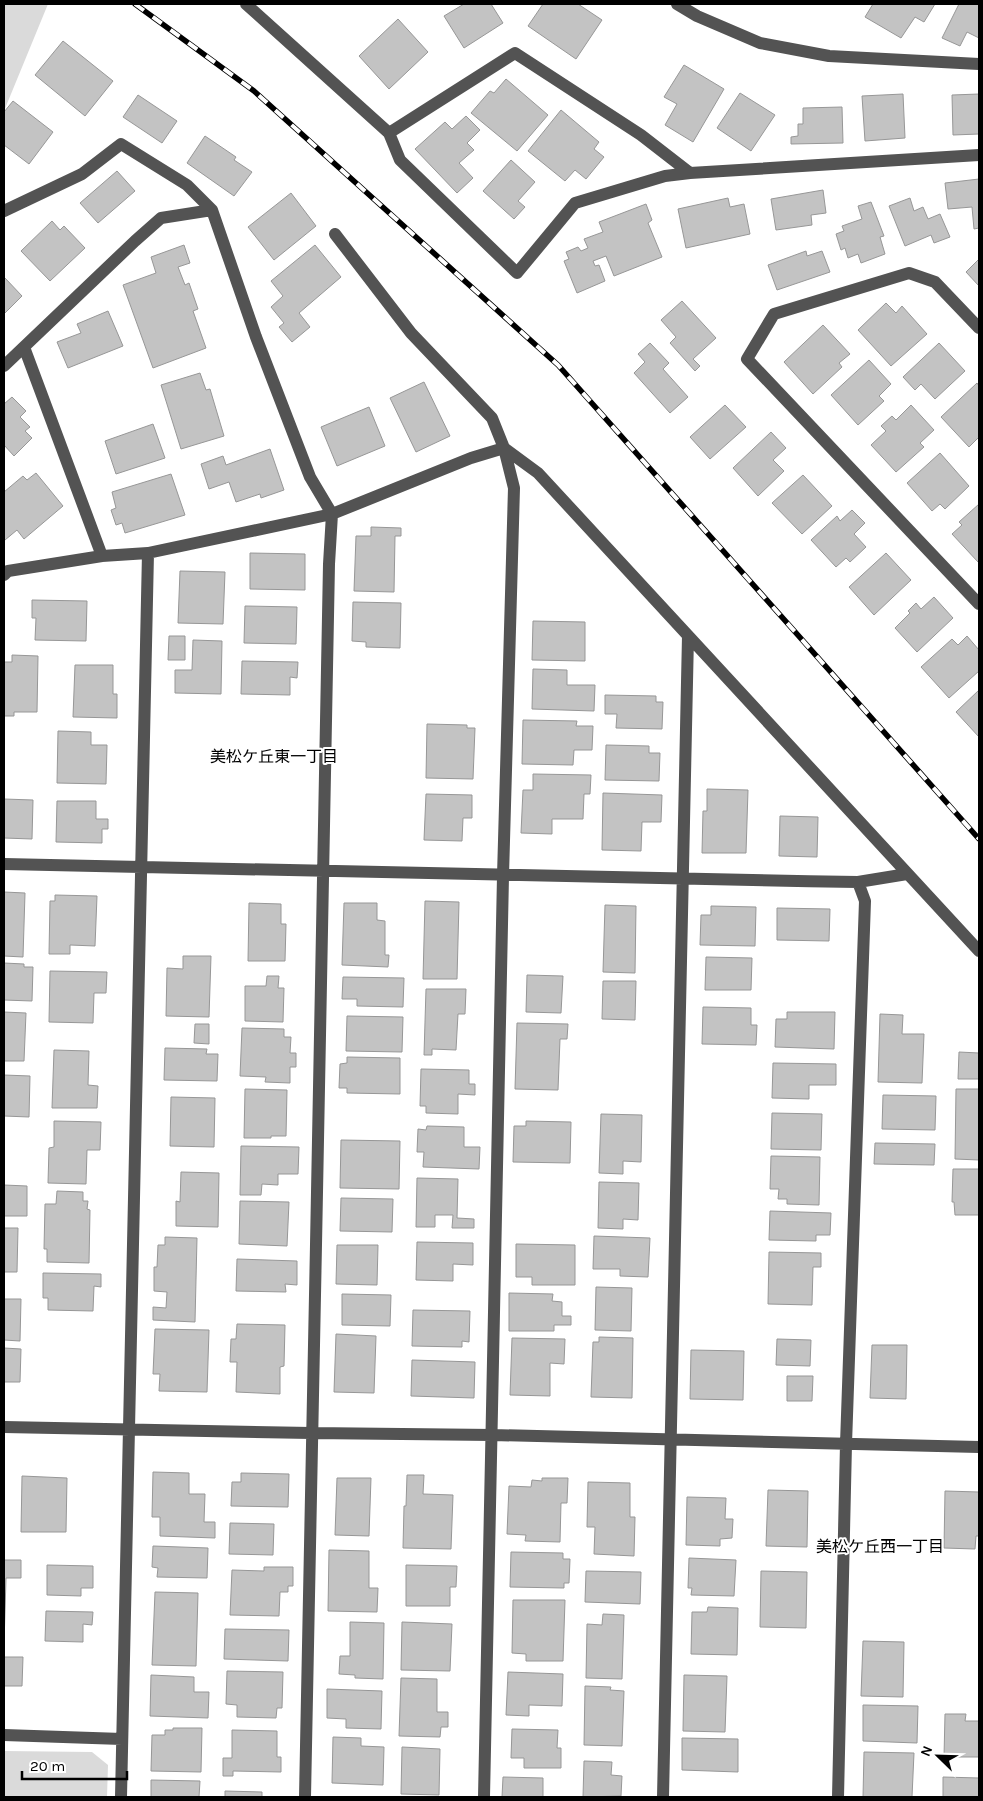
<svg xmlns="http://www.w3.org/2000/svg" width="983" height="1801" font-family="Karla,'Noto Sans JP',sans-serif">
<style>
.green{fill:#dadada}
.building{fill:#c3c3c3;stroke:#979797}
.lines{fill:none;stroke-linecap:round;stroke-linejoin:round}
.minor{stroke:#535353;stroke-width:12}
.rail-casing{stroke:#000;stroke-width:5.5}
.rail{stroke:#fff;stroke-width:4;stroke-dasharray:11;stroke-linecap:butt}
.labels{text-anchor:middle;stroke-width:4;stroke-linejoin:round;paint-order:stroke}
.neighbourhood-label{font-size:16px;fill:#000;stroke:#fff}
</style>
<rect width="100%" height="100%" fill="#fff"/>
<path class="green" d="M4,4H48L4,111Z
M4,1751L92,1752L108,1765L107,1797H4Z"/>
<path class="building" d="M464,4H491L503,23L464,48L444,16Z
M543,4H578L602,20L576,59L528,26Z
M873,4H935L924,22L915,17L901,38L865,17Z
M959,4H979V38L967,32L960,46L942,38Z
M398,19L428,52L389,89L359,56Z
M63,41L113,81L85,116L35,75Z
M684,65L724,89L693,142L665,125L677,104L664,97Z
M506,79L548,115L517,151L471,113L490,91L494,93Z
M740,93L775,115L751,151L717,128Z
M903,94L905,138L865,141L862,96Z
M979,94V134L953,135L952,95Z
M138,95L177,121L162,143L123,117Z
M13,101L53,132L29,164L4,145V112Z
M842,107L843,143L791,144V137L798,136V124H803V108Z
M561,110L599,142L594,149L604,157L586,179L575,170L565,181L528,151Z
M466,116L480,130L467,143L474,150L459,163L473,178L457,193L415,149L445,122L452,129Z
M205,136L236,157L234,160L252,172L234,196L187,163Z
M511,160L535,182L518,201L525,207L514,219L483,191Z
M117,171L135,191L98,223L80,203Z
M979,179V228L974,229L972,207L948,209L945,183Z
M823,190L826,213L811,215L812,225L776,230L771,199Z
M291,193L316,226L274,260L248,227Z
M728,198L730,207L744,204L750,234L686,248L678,209Z
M910,198L914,211L923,207L928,219L940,214L950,237L934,243L931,235L905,246L889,206Z
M871,202L884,236L880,237L885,254L861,263L858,254L848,258L845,248L841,250L836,234L844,231L842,226L862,219L858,206Z
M646,204L652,220L648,223L662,257L614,276L606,256L593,261L595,266L599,265L605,281L577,293L564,261L569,259L566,252L578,247L581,251L588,248L584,239L603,232L599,222Z
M52,221L60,230L64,226L85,248L50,281L21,251Z
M184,245L190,263L178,267L185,285L189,283L198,309L193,311L206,348L153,368L123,285L156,273L151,257Z
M315,245L341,277L299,313L310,327L292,342L279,327L284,323L271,307L283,296L271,281Z
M806,251L807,256L822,251L830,272L777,290L768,265Z
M979,259V286L966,272Z
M5,278L22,296L4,314V279Z
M682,301L716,338L693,359L700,366L695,371L670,343L676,337L661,320Z
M886,303L896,313L902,306L927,334L891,366L858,330Z
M108,311L123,346L68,368L57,342L81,333L77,324Z
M823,325L850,354L839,363L842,367L813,394L784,362Z
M650,343L669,363L663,369L688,397L670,413L634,373L645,362L638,354Z
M939,343L965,371L935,399L921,384L915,390L903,377Z
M869,360L891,384L879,396L884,401L858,425L831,395Z
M200,373L206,390L210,389L224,436L181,449L161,385Z
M424,382L450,436L416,452L390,398Z
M977,383L979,386V437L969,447L941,417Z
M12,397L26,411L20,417L30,427L25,431L32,438L14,456L4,445V404Z
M725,405L746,427L710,459L690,437Z
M911,405L934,430L920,443L924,447L896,472L871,445L886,431L881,426L892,416L896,420Z
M369,407L385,446L337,466L321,427Z
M153,424L165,458L116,474L105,441Z
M771,432L786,448L773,460L784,471L758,496L733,468Z
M270,449L284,490L261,498L260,494L236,502L229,482L209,489L201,464L223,456L226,465Z
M940,453L969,486L945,509L940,504L932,511L907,483Z
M36,473L63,506L24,539L17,530L5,540L4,538V492L23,476L27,480Z
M171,474L185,515L125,533L122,523L116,525L111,510L116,508L112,492Z
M803,475L832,506L802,534L772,503Z
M979,504V561L978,562L952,534L962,525L959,522Z
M852,510L865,523L854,534L866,547L850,562L846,558L836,567L811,540L837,516L840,521Z
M371,527L401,528V536H395L394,592L354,591L356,536H371Z
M250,553L305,554V590L250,589Z
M886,553L911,580L874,615L849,587Z
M180,571L225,572L223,624L178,623Z
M934,597L953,618L917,652L895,628L910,613L908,611L916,603L921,609Z
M32,600L87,601L86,641L35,640L36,618H32Z
M353,602L401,603L400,648L366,647V642L352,641Z
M245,606L297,607L296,644L244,643Z
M533,621L585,622V661L532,660Z
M169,636H185V660H168Z
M967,636L979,650V671L949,698L921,667L952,639L958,645Z
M193,640L222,641L221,694L175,693V670H192Z
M12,655L38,656L37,712H14V716H4V662H12Z
M242,661L298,662L297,678L290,677V695L241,694Z
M75,665H113V694H117V718L73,717Z
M533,669L567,670V685H595L594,711L532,709Z
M979,690V737L956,712Z
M605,695L656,696V702H663L662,729L616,728L617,714H605Z
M523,720L577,721L576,726H593L592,750H574L573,765L522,764Z
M427,724L467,725V728H475L473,779L426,778Z
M58,731L91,732V745H107L106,784L57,783Z
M606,745L649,746V753H660L659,781L605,780Z
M533,774L591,775L590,794H584L583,819H552V834L521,833L523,790H533Z
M707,789L748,790L746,853H702L703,811H707Z
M603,793L662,795L661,822H642L641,851L602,850Z
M426,794L472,795V818H463L462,841L424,840Z
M4,799L33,800L32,839L4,838Z
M57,801H96V819H108V829H102V843L56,842Z
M780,816L818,817L817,857L779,856Z
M4,892L25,893L23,957L4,956Z
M55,895L97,896L95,946L70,945V954H49L50,901H55Z
M425,901L459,902L457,979H423Z
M249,903L281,904V924H286L285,961H248Z
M344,903H377V920L385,921V955H389L388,967L342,965Z
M605,905L636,906L635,973L603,972Z
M711,906L756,907L755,946L700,945L701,915H711Z
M777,908L830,909L829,941L777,940Z
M183,956H211L209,1017L166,1016L167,968L183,969Z
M706,957L752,958L751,990H705Z
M4,963L24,964V967H33L32,1001L4,1000Z
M50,971L107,972L106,993H94L93,1023L49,1022Z
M527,975L563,976L561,1013L526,1012Z
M267,976H279L278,988H284L283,1022L245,1021V986H266Z
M343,977L404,978L403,1007L357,1006V999H342Z
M603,981H636L635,1020L602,1019Z
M426,989H466L465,1014H458L456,1050L432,1049V1055H424Z
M703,1007L751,1008V1025H757L756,1045L702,1044Z
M4,1012L26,1013L24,1061H4Z
M787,1012H835L834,1049L775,1047L776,1019H787Z
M880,1014L903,1015L902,1034H924L922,1083L878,1082Z
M347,1016L403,1017L402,1052L346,1051Z
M517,1023L568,1024L567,1039H560L558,1090L515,1089Z
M195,1024H209V1044L194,1043Z
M242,1028L284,1029V1037H291L290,1053H296V1067H290V1083L265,1082L266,1077L240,1076Z
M165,1048L207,1049L206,1054H218L217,1081L164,1080Z
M54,1050L89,1051L88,1085L98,1086L97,1108H52Z
M959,1052L979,1053V1079H958Z
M347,1057L400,1058V1094L347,1093V1088H339L340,1064L347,1063Z
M773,1063L836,1064V1085H809V1099L772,1098Z
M421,1069L469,1070V1084H475V1095L458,1094V1114L426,1113V1106H420Z
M4,1075L30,1076L29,1117L4,1116Z
M245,1089L287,1090L286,1136H271V1138H244Z
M956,1089H979V1160L955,1159Z
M883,1095L936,1096L935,1130L882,1129Z
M171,1097L215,1098L214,1147L170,1146Z
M772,1113L822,1114L821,1150L771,1149Z
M601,1114L642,1115L641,1162L623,1161V1174L599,1173Z
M54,1121L101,1122L100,1150H87L86,1184L48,1183L49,1148L54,1147Z
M526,1121L571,1122L570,1163L513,1162L514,1126H526Z
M427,1126L464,1127V1147H480L479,1169L423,1167L424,1152H417L418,1129L426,1130Z
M341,1140L400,1141L399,1189L340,1188Z
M875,1143L935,1144L934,1165L874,1164Z
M241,1146L299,1147L298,1174H278V1185L262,1184L261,1195H240Z
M771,1156L820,1157L819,1205L787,1204V1199H778L779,1189H770Z
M953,1169H979V1215H955L954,1202H952Z
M181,1172L219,1173L218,1227L176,1226V1201L180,1202Z
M417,1178L458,1179L457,1218L474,1219V1228H452L453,1215H435V1227H416Z
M599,1182L639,1183L638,1220L623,1219V1229L598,1228Z
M4,1185L27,1186V1216H4Z
M57,1191L83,1192V1201H88L87,1209L90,1210L89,1263L47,1262V1249H44L45,1204H56Z
M341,1198L393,1199L392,1232L340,1231Z
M240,1201L289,1202L287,1246L239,1244Z
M770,1211L831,1213L830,1235H816V1241L769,1240Z
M4,1228H18L17,1272H4Z
M594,1236L650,1238L648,1277L620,1276V1269H593Z
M165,1237L197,1238L195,1322L153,1320V1307L166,1308L167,1292L154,1291V1267H157L158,1245H165Z
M417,1242L473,1243V1265L453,1264V1281L416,1280Z
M516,1244L575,1245V1285H532V1277H516Z
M337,1245H378L377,1285L336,1284Z
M769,1252L821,1253V1267H813L812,1305L768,1304Z
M237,1259L297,1261V1285L285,1284L286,1292L236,1291Z
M43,1273L101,1274V1287L94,1286L93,1311L48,1310V1298H43Z
M596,1287L632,1288L631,1331L595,1330Z
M509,1293L553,1294L552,1301L562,1302V1316H571V1325H554V1331H509Z
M342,1294L391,1295L390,1326L342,1325Z
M4,1299H21L20,1341L4,1340Z
M413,1310L470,1311L469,1342L462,1341V1347L412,1346Z
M237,1324L285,1325L284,1366L280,1367V1394L236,1392L237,1362H230L231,1339H236Z
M155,1329L209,1330L207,1392L159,1391L160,1374H153Z
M336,1334L376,1336L374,1393L334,1392Z
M599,1337L633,1338L632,1398L591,1397L593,1342H599Z
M512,1338L565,1339L564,1364L550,1363V1396L510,1395Z
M777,1339L811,1340L810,1366L776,1365Z
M872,1345H907L906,1399L870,1398Z
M4,1348L21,1349L20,1382H4Z
M691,1350L744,1351L743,1400L690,1399Z
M412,1360L475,1362L474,1398L411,1396Z
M787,1376H813L812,1401H787Z
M153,1472L189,1473V1494H205L204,1522H215V1538L160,1536V1517H152Z
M241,1473L289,1474L288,1507L231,1506L232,1482H241Z
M407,1475H424L423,1494L453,1495L451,1549L403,1548L404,1506H406Z
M22,1476L67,1478L66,1532H21Z
M337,1478H371L369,1536L335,1535Z
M542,1478H568L567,1503H561L560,1542L525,1541L526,1535L507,1534L509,1486L531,1487L532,1480L542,1481Z
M588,1482L630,1483V1517H635L634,1556L594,1554L595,1527H587Z
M768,1490L808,1491L807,1547L766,1546Z
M945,1491L979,1492V1536H976L975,1549L944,1548Z
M687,1497L726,1498L725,1519H733L732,1538L720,1539V1546L686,1545Z
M230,1523L274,1524L273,1555L229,1554Z
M153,1546L208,1548L207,1578L157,1577L158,1568L152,1567Z
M329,1550L369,1551V1588H378L377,1612L328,1611Z
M511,1552L563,1553V1559H570L569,1583H564V1588L510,1587Z
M689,1558L736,1560L734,1596L691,1595L692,1588H688Z
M4,1560H21V1578H6L4,1644Z
M47,1565L93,1566V1588H81V1596L47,1595Z
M406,1565L457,1566L456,1587H450V1606H406Z
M264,1567H293V1586H288V1592H280L279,1616L230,1615L232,1570L264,1571Z
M586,1571L641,1572L640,1604L585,1602Z
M761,1571L807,1572L806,1628L760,1627Z
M155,1592L198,1593L196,1666L152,1665Z
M513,1600H565L563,1661H526V1654L512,1653Z
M708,1607L738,1608L737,1655L691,1654L692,1612H707Z
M46,1611L93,1612L92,1625L83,1624V1642L45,1641Z
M603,1614L624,1615L622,1679L586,1678L587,1624L602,1625Z
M350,1622L384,1623L383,1679L355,1678V1675L339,1674L340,1656H350Z
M402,1622L452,1624L450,1671L401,1670Z
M225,1629L289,1630L288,1661L224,1659Z
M863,1641L904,1642L903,1697L861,1696Z
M4,1657H23L22,1686H4Z
M227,1671L283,1672L282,1708H277L276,1718L237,1717V1705L226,1704Z
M508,1672L563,1674L562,1706L529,1705V1716L506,1715Z
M151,1675L194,1677V1692H209L208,1718L150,1716Z
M684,1675L727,1676L725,1732L683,1731Z
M401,1678L437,1679V1712H448V1727H441L440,1737L399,1736Z
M585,1686L611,1687L610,1690L624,1691L622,1746L584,1745Z
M327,1689L382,1691L381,1729L346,1728V1719L327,1718Z
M863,1705L918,1706L917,1743L863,1741Z
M945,1714H966L965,1721H979V1757H944Z
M173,1728H202L201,1772L151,1771L152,1735H165V1730H173Z
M512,1729L558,1730L557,1748H561V1768H524V1758H511Z
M232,1730L277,1731V1757H281V1772L233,1771V1776H223V1758H232Z
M333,1737L361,1738V1746L384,1747L383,1785L332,1783Z
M682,1738L738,1739V1772L682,1770Z
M402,1747L440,1749L439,1795L401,1794Z
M864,1752L914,1753L912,1797H863Z
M584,1761L612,1762L611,1775L622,1776L621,1796L583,1797Z
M503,1777L543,1778V1797H502Z
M943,1777L979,1778V1797H943Z
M151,1780L200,1781L199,1797H151Z
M225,1791L262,1792V1797H225Z"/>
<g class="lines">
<path class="minor" d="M246,4L389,133L515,53L641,135L690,173L979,155
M677,4L697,16L760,43L829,56L979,64
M389,133L400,160L517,273L575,203L665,176L690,173
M4,211L82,174L121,144L187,185L212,210L256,337L310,477L332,514L329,564C323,975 312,1386 305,1797
M335,234L411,333L492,418L504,448L514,488L503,876L484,1797
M979,328L935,282L909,273L774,314L747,359L979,604
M24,347L102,556
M4,366L135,241L161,218L212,210
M4,575L8,571L102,556L148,553L332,514L471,458L504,448L538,473L979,951
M4,864C288,870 573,878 858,882L907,874
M4,1427L311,1433L493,1435L979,1447
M4,1735L122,1739
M121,1797L148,553
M663,1797L688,636
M838,1797L846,1444L865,901L858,882"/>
<g class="rail-casing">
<path id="rail" d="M135,4L254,91L558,365L979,839"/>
</g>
<use href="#rail" class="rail"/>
</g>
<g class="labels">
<g class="neighbourhood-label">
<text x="274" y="762">美松ケ丘東一丁目</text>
<text x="880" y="1552">美松ケ丘西一丁目</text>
</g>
</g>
<rect width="983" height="1801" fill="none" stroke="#000000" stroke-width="10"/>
<g transform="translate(938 1756) rotate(293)" stroke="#ffffff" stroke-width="4" paint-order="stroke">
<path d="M0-4L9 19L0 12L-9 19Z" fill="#000000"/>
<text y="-8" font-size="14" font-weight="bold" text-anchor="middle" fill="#000000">N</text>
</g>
<path d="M22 1771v8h105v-8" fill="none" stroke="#000000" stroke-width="2.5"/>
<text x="30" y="1771" font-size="15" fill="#000000" stroke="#ffffff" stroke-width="4" paint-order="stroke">20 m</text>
</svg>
